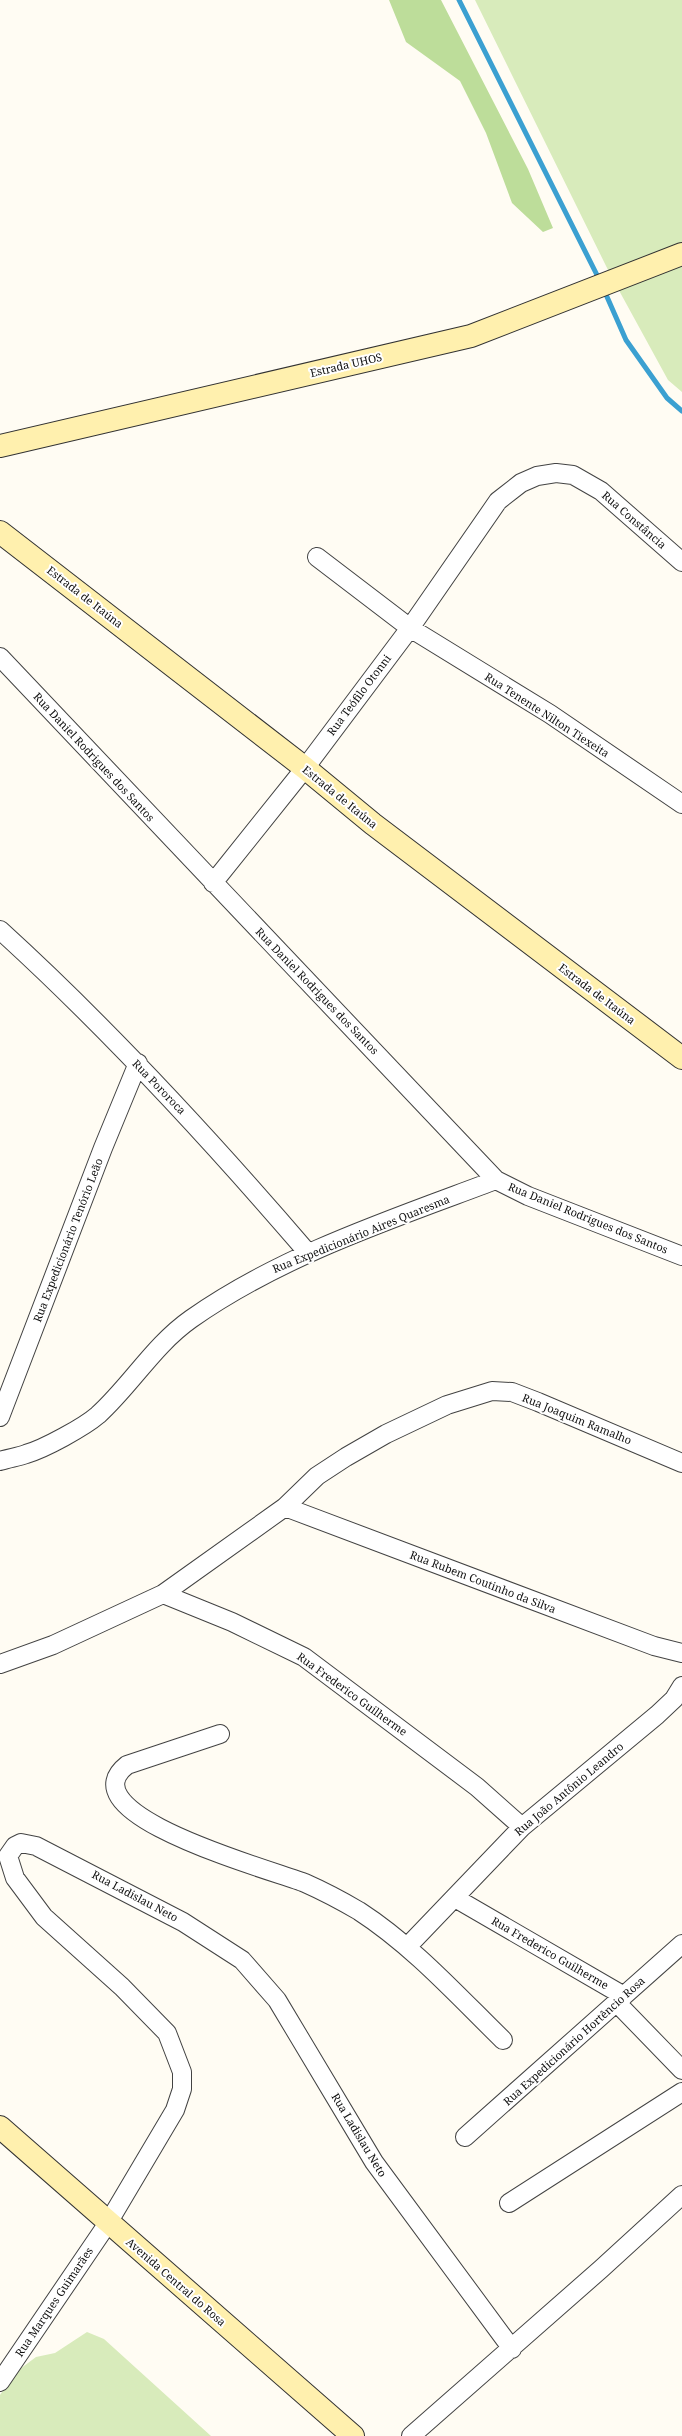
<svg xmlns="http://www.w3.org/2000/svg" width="682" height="2436" font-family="'Noto Serif',serif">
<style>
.green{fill:#d8ebbb}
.forest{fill:#bddd9a}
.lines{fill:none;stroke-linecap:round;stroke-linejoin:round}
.stream{stroke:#3ba0d1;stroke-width:5}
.street-casing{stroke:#434343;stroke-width:20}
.secondary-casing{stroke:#323232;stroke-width:24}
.street{stroke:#fff;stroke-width:18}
.secondary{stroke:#fff0ae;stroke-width:22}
.labels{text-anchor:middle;stroke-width:4;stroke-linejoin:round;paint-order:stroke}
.street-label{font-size:11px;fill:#101010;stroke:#fff}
</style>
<rect width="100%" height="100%" fill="#fffcf3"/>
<path class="green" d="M475,0H682V392L668,380L610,274Z
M87,2332L104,2339L211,2436H0V2395L16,2372L36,2357L55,2353Z"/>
<path class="forest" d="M389,0H441L528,169L553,228L543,232L512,203L486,133L460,81L406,42Z"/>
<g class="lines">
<path class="stream" d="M459,0L600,281
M604,290L626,340L667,398L682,411"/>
<g class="street-casing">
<path id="street" d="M317,557L410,628L550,714L682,804
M0,657L496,1180L528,1196L682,1256
M213,883L305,768L410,628L498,501L521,483L537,476L556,473L573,475L601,491L682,562
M0,930C111,1031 211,1140 308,1253
M0,1417L103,1148L138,1063
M0,1461C9,1458 18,1457 26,1454C44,1449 84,1427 98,1415C131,1385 154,1345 191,1319C282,1255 392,1219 496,1180
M285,1507L654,1646L682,1653
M163,1594L232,1622L304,1657L477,1787L522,1827
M0,1664L53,1645L163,1594L285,1507L317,1476L346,1457L386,1434L447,1405L492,1391L512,1392L538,1402L682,1463
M220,1734L127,1765C63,1815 279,1872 305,1883C323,1891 342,1901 359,1911C413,1946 457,1995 503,2040
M455,1898L624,1996
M407,1947L522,1827L657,1715L674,1699L682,1686
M617,2003L682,2070
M465,2137L682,1944
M509,2203L682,2092
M0,2382L108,2223L175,2110L182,2089V2072L167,2033L122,1987L44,1917L15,1878L8,1856L15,1846L21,1843L36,1846L183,1922L242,1960L277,2000L374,2162L512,2349
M411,2436L601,2269L682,2195"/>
</g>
<g class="secondary-casing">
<path id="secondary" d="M0,446L471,336L682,254
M0,532L305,768L373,824L682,1058
M0,2127L353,2436"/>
</g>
<use href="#street" class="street"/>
<use href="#secondary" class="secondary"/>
</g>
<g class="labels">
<g class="street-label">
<text transform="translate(346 365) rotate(-13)" y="4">Estrada UHOS</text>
<text transform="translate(634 520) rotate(41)" y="4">Rua Constância</text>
<text transform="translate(85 597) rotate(38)" y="4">Estrada de Itaúna</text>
<text transform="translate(359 695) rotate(-53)" y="4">Rua Teófilo Otonni</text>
<text transform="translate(547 715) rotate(33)" y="4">Rua Tenente Nilton Tiexeita</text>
<text transform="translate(94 757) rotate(47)" y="4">Rua Daniel Rodrigues dos Santos</text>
<text transform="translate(340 797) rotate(39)" y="4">Estrada de Itaúna</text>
<text transform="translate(317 991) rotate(46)" y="4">Rua Daniel Rodrigues dos Santos</text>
<text transform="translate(597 994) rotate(37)" y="4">Estrada de Itaúna</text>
<text transform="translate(159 1087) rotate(46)" y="4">Rua Pororoca</text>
<text transform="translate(588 1218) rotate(22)" y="4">Rua Daniel Rodrigues dos Santos</text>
<text transform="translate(361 1234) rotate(-22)" y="4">Rua Expedicionário Aires Quaresma</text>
<text transform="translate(68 1240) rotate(-69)" y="4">Rua Expedicionário Tenório Leão</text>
<text transform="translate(577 1419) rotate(22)" y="4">Rua Joaquim Ramalho</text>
<text transform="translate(483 1582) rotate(21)" y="4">Rua Rubem Coutinho da Silva</text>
<text transform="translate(352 1694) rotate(36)" y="4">Rua Frederico Guilherme</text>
<text transform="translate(569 1789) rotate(-40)" y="4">Rua João Antônio Leandro</text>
<text transform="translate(135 1896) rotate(28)" y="4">Rua Ladislau Neto</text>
<text transform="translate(550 1953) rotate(30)" y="4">Rua Frederico Guilherme</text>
<text transform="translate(574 2041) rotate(-42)" y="4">Rua Expedicionário Hortêncio Rosa</text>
<text transform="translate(359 2135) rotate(59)" y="4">Rua Ladislau Neto</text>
<text transform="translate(176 2282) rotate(41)" y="4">Avenida Central do Rosa</text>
<text transform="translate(54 2302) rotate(-56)" y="4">Rua Marques Guimarães</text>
</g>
</g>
</svg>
